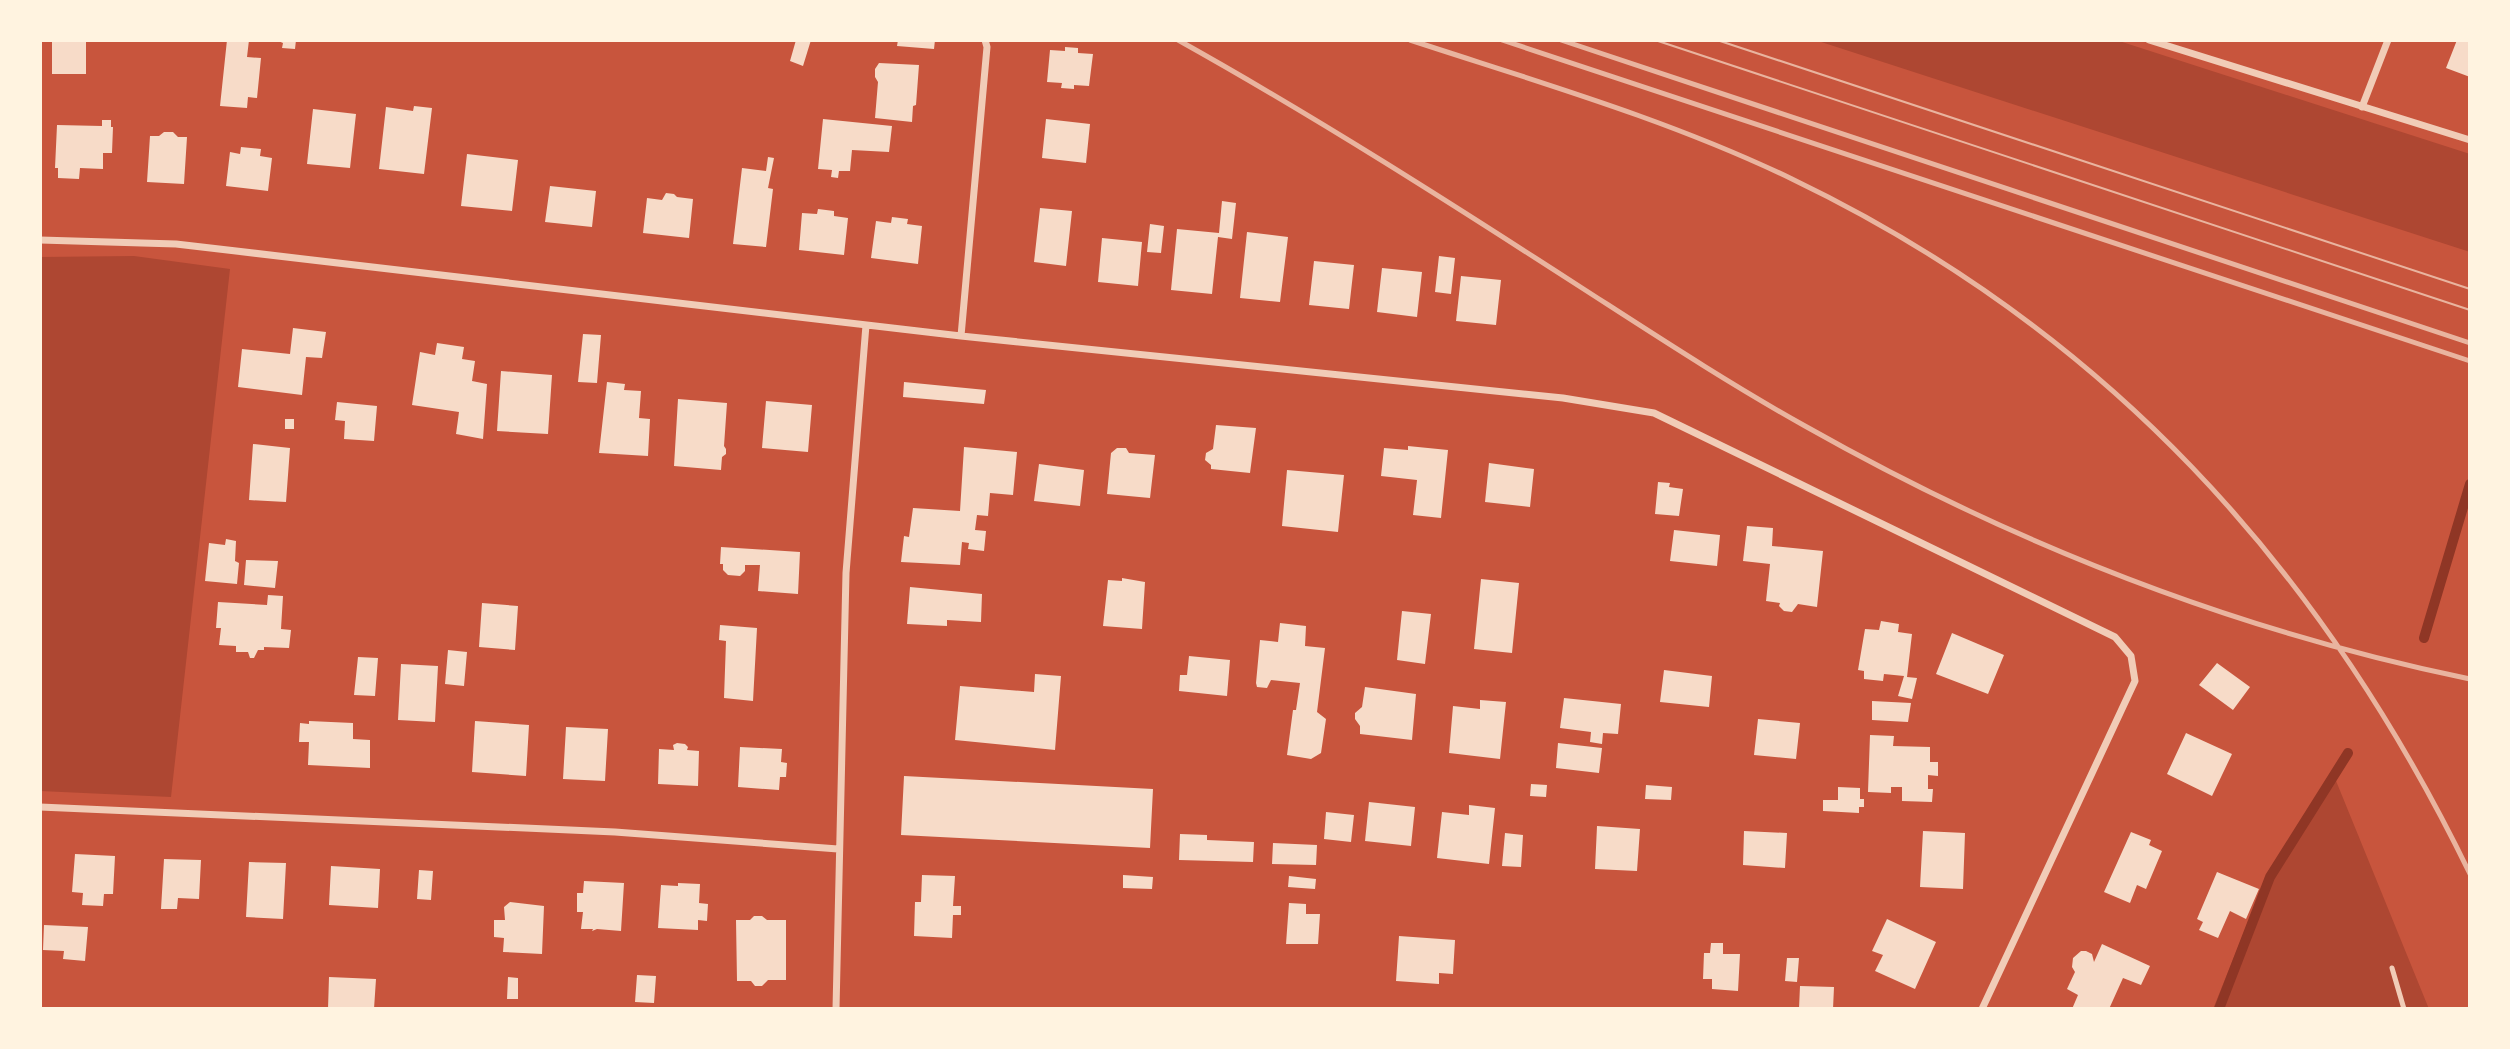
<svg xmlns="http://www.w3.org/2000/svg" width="2510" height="1049" font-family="Helvetica,sans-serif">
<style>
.green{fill:#ae4732}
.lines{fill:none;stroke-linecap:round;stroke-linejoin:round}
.stream{stroke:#8f3625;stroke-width:10}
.building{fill:#f7dbc8}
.service{stroke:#f1ccb7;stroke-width:5}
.minor{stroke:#f1ccb7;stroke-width:7}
.tram{stroke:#e9b49f;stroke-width:2}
.rail{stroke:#e9b49f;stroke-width:5}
</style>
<rect width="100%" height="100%" fill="#c8553d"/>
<path class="green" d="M1815,40H2116L2470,154V252Z
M134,256L230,269L171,797L40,791V257Z
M2332,771L2429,1009H2213L2267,875Z"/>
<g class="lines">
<path class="stream" d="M2424,638L2470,484
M2219,1009L2270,877L2348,753"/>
</g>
<path class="building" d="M52,40H86V74H52Z
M227,40H249L247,57L261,58L257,98L248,97L247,108L220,106Z
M276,40H296L295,49L282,48L283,43Z
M796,40H811L803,66L790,61Z
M898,40H935L934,49L897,46Z
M2457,40H2470V77L2446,68Z
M1065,47L1078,48V53L1093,54L1089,86L1074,85V89L1061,88L1062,83L1047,82L1050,50L1065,51Z
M879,63L919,65L916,105L913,106L912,122L875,118L878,82L875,77V69Z
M414,106L432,108L424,174L379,169L386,107L413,111Z
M313,109L356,114L350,168L307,164Z
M823,119L892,126L889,152L852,150L850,171H839L838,178L831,177L832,170L818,169Z
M1046,119L1090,124L1086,163L1042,158Z
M102,120H111V127H113L112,153H103V169L80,168L79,179L58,178V168H55L57,125L102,126Z
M164,132H173L178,137H187L184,184L147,182L150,136H159Z
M241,147L261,149L260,156L272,158L268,191L226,186L230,152L240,154Z
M467,154L518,160L512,211L461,206Z
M768,157L774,158L768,188L773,189L766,247L733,244L742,168L766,171Z
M550,186L596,191L592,227L545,222Z
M666,193L674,194L677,197L693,199L689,238L643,233L647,198L662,200Z
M1222,201L1236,203L1232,239L1218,237L1212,294L1171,290L1177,229L1219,233Z
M1040,208L1072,211L1066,266L1034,262Z
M818,209L834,211V216L848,218L844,255L799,250L802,213L817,214Z
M892,217L908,219L907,224L922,226L918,264L871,258L876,221L891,223Z
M1150,224L1164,226L1161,253L1147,252Z
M1247,232L1288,237L1280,302L1240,298Z
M1102,238L1142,242L1138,286L1098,282Z
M1439,256L1455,258L1451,294L1435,292Z
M1314,261L1354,265L1349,309L1309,305Z
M1382,268L1422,272L1417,317L1377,312Z
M1461,276L1501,280L1496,325L1456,321Z
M293,328L326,332L322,358L306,357L302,395L238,387L242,349L290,354Z
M583,334L601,335L597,383L578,382Z
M437,343L464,347L462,359L475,361L472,381L487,384L483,439L456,434L459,412L412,405L420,352L435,355Z
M501,371L552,375L548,434L497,431Z
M607,382L625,384L624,390L641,391L639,418L650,419L648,456L599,453Z
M904,382L986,390L984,404L903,397Z
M678,399L727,403L724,446L726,449V454L722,457L721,470L674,466Z
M766,401L812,405L808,452L762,448Z
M337,402L377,406L374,441L344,439L345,421L335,420Z
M285,419H294V429H285Z
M1216,425L1256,428L1250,473L1211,469V465L1205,460L1206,453L1213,449Z
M253,444L290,448L286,502L249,500Z
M1408,446L1448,450L1441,518L1413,515L1417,480L1381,476L1384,448L1408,450Z
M964,447L1017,452L1013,495L990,493L988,516L977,515L975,530L986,531L984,551L968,549L969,543L962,542L960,565L901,562L904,536L909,537L913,508L960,511Z
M1117,448H1126L1129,453L1155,455L1150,498L1107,494L1111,453Z
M1489,463L1534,469L1530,507L1485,502Z
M1039,464L1084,470L1080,506L1034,501Z
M1287,470L1344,475L1338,532L1282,526Z
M1658,482L1670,483L1669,487L1683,489L1679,516L1655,514Z
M1747,526L1773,528L1772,546L1823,551L1817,607L1798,604L1792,612L1784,611L1779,606L1780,603L1766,601L1770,564L1743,561Z
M1674,530L1720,535L1717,566L1670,561Z
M226,539L236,541L235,561L239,563L237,584L205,581L209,543L225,545Z
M721,547L800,552L798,594L758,591L760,565H745V571L740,576L728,575L723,570V564H720Z
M246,560L278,561L275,588L244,585Z
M1122,578L1145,582L1142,629L1103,626L1108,580L1122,581Z
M1481,579L1519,583L1512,653L1474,649Z
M910,587L982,594L981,622L947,620V626L907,624Z
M268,595L283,596L281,629L291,630L289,648L264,647V650H258L254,658H250L248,652H236V646L219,645L221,628H216L218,602L267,605Z
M482,603L518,606L515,650L479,647Z
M1402,611L1431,614L1425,664L1397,660Z
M1881,621L1899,624L1898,632L1912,634L1907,677L1917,678L1912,699L1898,696L1904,676L1884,674L1883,681L1864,679V671L1858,670L1865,629L1879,630Z
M1280,623L1306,626L1305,646L1325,648L1317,712L1326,719L1321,753L1311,759L1287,755L1293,710H1296L1300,683L1271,680L1267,688L1257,687L1256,683L1260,640L1278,642Z
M720,625L757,628L753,701L724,698L726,641L719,640Z
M1952,633L2004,655L1988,694L1936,674Z
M448,650L467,652L464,686L445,684Z
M1189,656L1230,660L1227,696L1179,691L1180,675H1187Z
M358,657L378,658L375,696L354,695Z
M2217,663L2250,687L2233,710L2199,685Z
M401,664L438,666L435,722L398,720Z
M1664,670L1712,676L1709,707L1660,702Z
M1035,674L1061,676L1055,750L955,740L960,686L1034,692Z
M1365,687L1416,694L1412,740L1360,734V726L1355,719V713L1362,707Z
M1564,698L1621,704L1618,734L1603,733L1602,744L1590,742L1591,732L1560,728Z
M1480,700L1506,702L1500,759L1449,753L1453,706L1480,709Z
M1872,701L1911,703L1908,722L1872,720Z
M1758,719L1800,723L1796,759L1754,755Z
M309,721L353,723V739L370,740V768L308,765L309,742H299L300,723L309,724Z
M475,721L529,725L526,776L472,772Z
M566,727L608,729L605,781L563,779Z
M2186,733L2232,754L2212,796L2167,774Z
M1870,735L1894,736L1893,746L1930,747V762H1938V776L1928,775V789H1933L1932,802L1902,801V787H1891V793L1868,792Z
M677,743L685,744L688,747L687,750L699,751L698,786L658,784L659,749L674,750L673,745Z
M1558,743L1602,748L1599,773L1556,768Z
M740,747L782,749L781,762L787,763L786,777H780L779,790L738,787Z
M904,776L1153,789L1150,848L901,835Z
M1531,784L1547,785L1546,797L1530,796Z
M1646,785L1672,787L1671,800L1645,799Z
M1838,787L1860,788V799H1864V807H1859V813L1823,811V800H1838Z
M1369,802L1415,807L1411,846L1365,841Z
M1469,805L1495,808L1489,864L1437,858L1442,812L1469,815Z
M1326,812L1354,815L1351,842L1324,839Z
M1597,826L1640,829L1637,871L1595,869Z
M1744,831L1787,833L1785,868L1743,865Z
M1923,831L1965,833L1963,889L1920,887Z
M2131,832L2151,840L2149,845L2162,851L2146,889L2137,885L2130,903L2104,892Z
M1505,833L1523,835L1521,867L1502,866Z
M1180,834L1207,835V840L1254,842L1253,862L1179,860Z
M1273,843L1317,845L1316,865L1272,864Z
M75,854L115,856L113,894H104L103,906L82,905L83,893L72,892Z
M164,859L201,860L199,899L178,898L177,909H161Z
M249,862L286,863L283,919L246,917Z
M331,866L380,869L378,908L329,905Z
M419,870L433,871L431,900L417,899Z
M2217,872L2259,889L2246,919L2230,911L2218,938L2199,930L2203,922L2197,919Z
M922,875L955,876L953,906H961V915H953L952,938L914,936L915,902H921Z
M1123,875L1153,877L1152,889L1123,888Z
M1289,876L1316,879L1315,889L1288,887Z
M584,881L624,883L621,931L597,929L592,931L593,929H581L583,912H577V893H583Z
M678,883L700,884L699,903L708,904L707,921L698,920V930L658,928L661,885L678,886Z
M510,902L544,906L542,954L503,952L504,938L494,937V920H505L504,907Z
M1289,903L1306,904V914H1320L1318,944H1286Z
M754,916H762L767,920H786V980H768L762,986H755L751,981H737L736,920H750Z
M1887,919L1936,942L1915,989L1875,971L1883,955L1872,951Z
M44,925L88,927L85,961L63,959L64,951L43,950Z
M1399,936L1455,940L1453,974L1439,973V984L1396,981Z
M1711,943H1723V954H1740L1738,991L1712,989V979H1703L1704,953H1710Z
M2102,944L2150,966L2141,985L2123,978L2109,1009H2072L2078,995L2067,989L2075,972L2072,967L2073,958L2081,951H2086L2092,954L2094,962Z
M1787,958H1799L1797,982L1785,981Z
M637,975L656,976L654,1003L635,1002Z
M329,977L376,979L374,1009H328Z
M508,977L518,978V999H507Z
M1800,986L1834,987L1833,1009H1799Z"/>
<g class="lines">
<path class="service" d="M2392,968L2404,1009"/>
<path class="minor" d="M2149,40L2470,140
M2362,107L2388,40
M40,240L176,244L961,336L1563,398L1654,413L2115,637L2131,656L2135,681L1982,1009
M961,336L987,47L985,40
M40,807L615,832L838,849
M836,1009L846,573L866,325"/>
<path class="tram" d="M1655,40L2470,310
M1717,40L2470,289"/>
<path class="rail" d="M1178,40C1316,117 1449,202 1582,288C1655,335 1728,383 1805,426C2012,543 2237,631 2470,679
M1410,40C1538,82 1670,120 1792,179C2104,329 2320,565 2470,874
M1502,40L2470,361
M1561,40L2470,343"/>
</g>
<rect width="2510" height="1049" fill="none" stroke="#fff3e0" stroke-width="84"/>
</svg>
